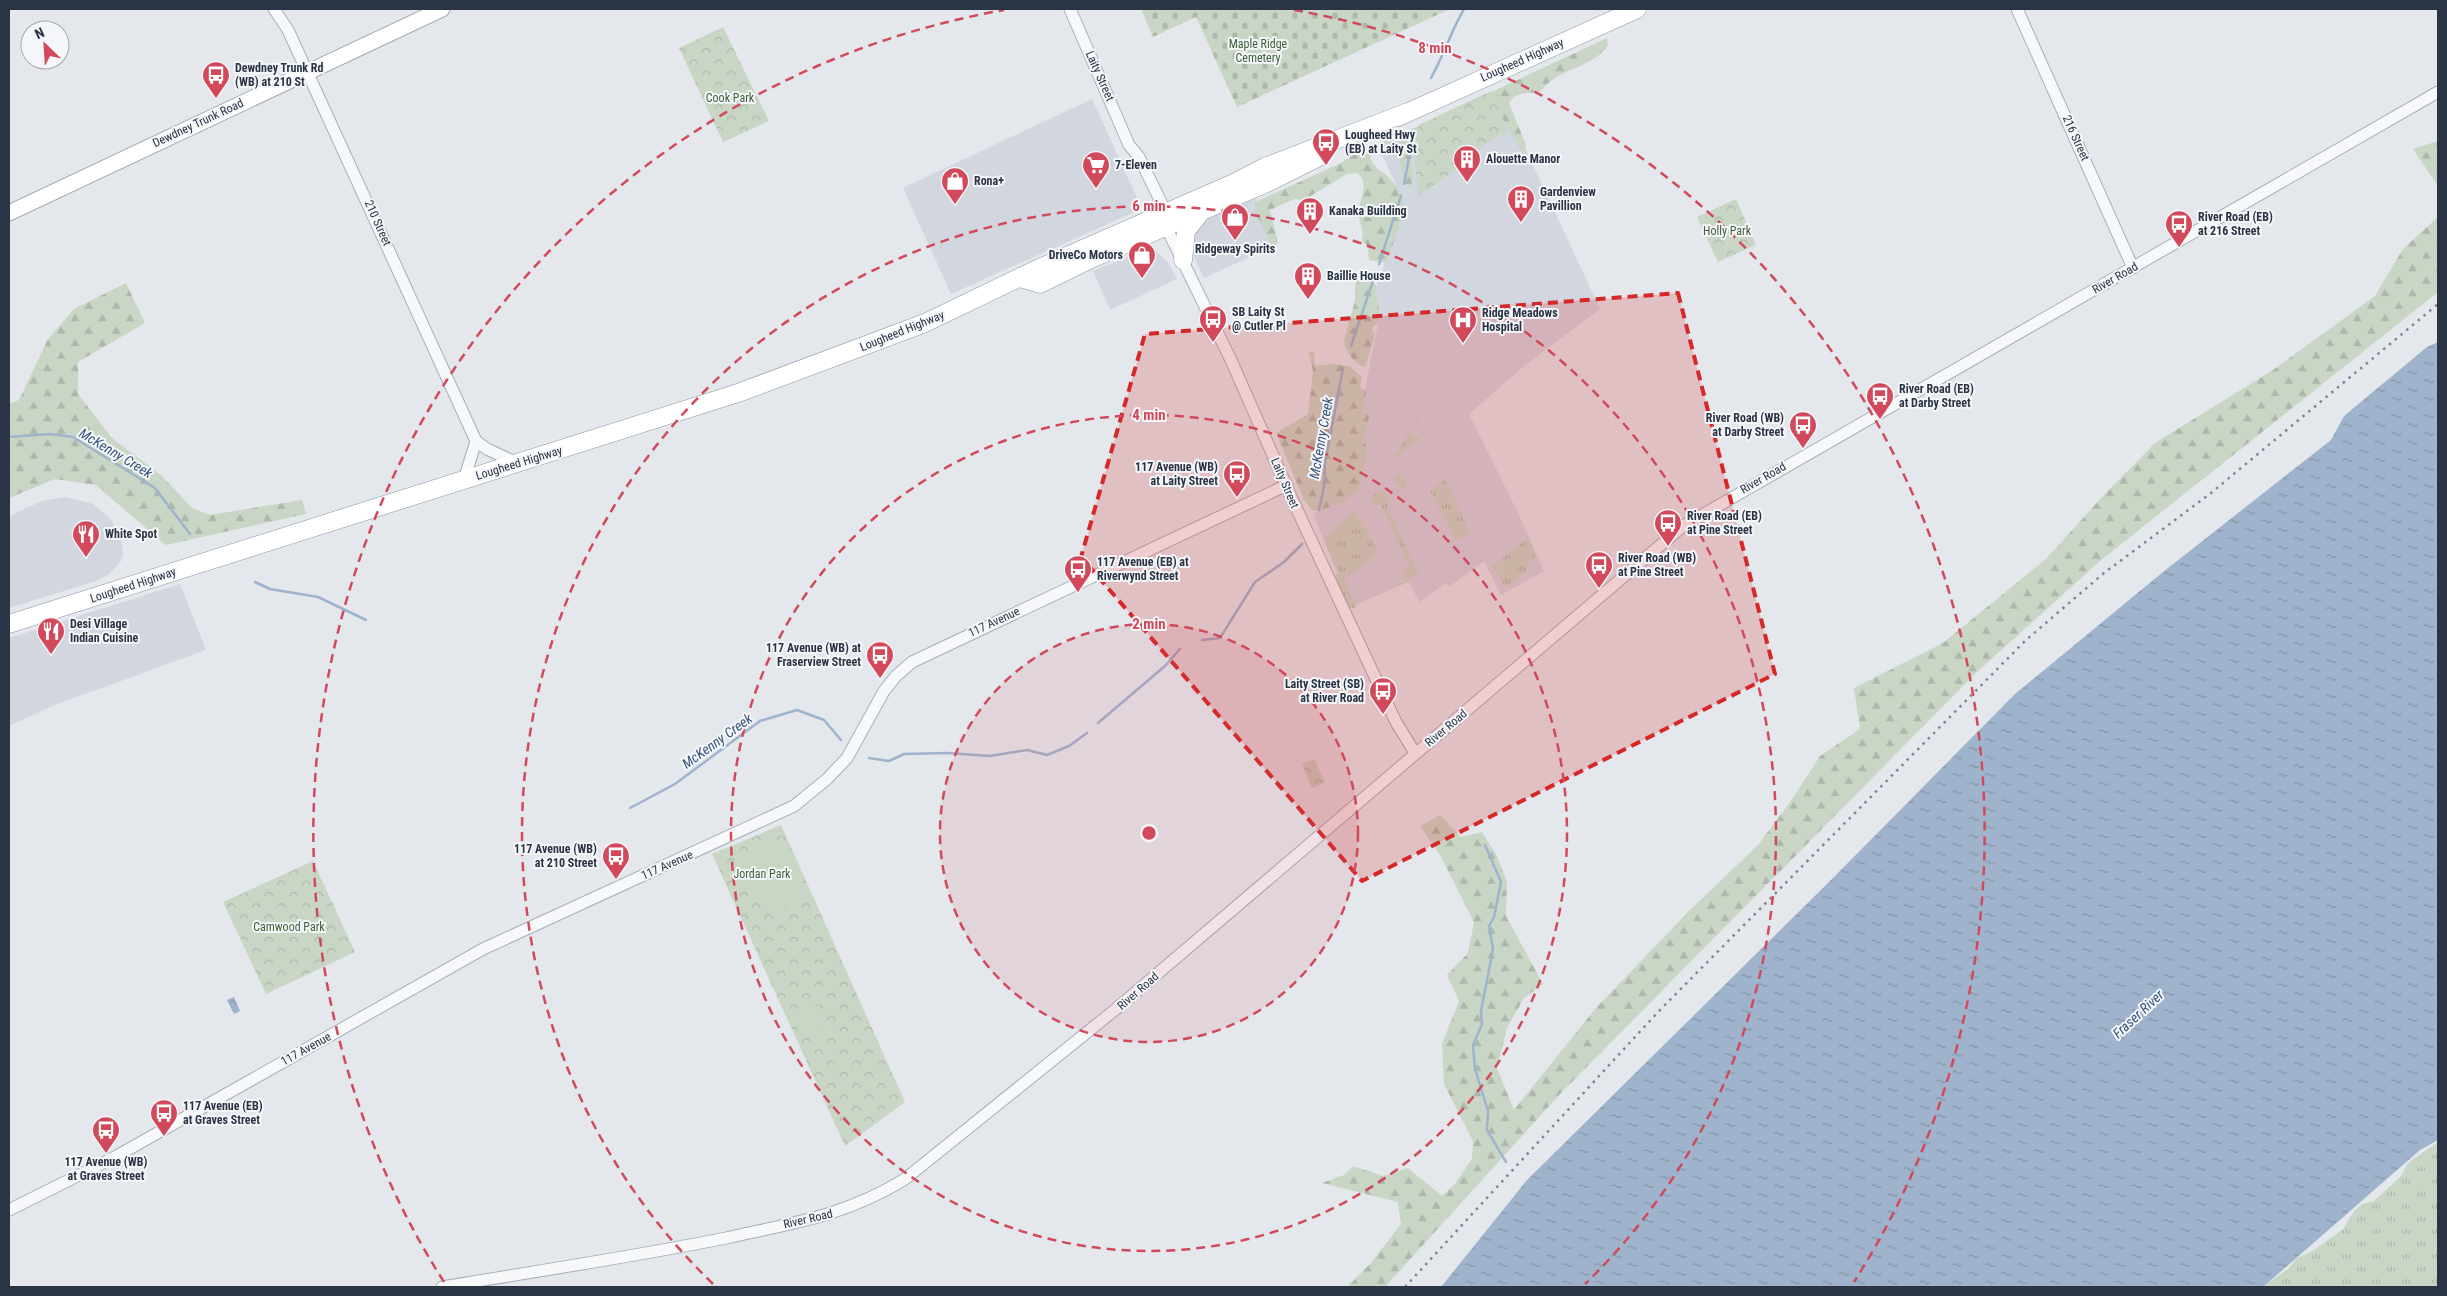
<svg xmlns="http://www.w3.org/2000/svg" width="2447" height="1296" font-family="'Roboto Condensed',sans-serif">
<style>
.built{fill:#d2d6de}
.grass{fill:url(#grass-tufts)}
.forest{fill:url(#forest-firs)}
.cemetery{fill:url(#cemetery-stones)}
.park{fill:url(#park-crowns)}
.pitch{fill:#c9d6c5}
.water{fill:url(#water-ripples)}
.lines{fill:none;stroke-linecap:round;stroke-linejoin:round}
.stream{stroke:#9fb4cc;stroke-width:2.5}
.minor-casing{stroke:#a9aeb7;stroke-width:13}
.major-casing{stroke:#a3abb8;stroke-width:17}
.highway-casing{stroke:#8b94a3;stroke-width:19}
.minor{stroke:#f7f8fa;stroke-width:11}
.major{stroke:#fff;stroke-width:15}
.highway{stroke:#fff;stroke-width:18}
.rail{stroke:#7d8696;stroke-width:2.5;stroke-dasharray:2.5 5;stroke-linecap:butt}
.marked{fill:#d62828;fill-opacity:0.2;stroke:#d62828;stroke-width:4;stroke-dasharray:10 6;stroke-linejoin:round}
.ring{fill:none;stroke:#d1495b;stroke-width:2.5;stroke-dasharray:9 6}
.labels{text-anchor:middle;stroke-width:4;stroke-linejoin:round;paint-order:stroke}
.park-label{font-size:12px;fill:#3f6138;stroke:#f4f6f9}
.street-label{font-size:12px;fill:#2b3445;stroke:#f4f6f9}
.poi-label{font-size:12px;font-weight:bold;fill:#2b3445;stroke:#f4f6f9;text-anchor:start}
.water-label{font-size:14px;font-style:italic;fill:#34527a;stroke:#f4f6f9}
.centre{fill:#d1495b;stroke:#f4f6f9;stroke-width:2.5}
.ring-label{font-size:15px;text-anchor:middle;font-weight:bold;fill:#d1495b;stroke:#f4f6f9;stroke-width:4;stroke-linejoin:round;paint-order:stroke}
</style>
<defs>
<pattern id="grass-tufts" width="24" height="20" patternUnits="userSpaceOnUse" patternTransform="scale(1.25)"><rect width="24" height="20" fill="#c9d6c5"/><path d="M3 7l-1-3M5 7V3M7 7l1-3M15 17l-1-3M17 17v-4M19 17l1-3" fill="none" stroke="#adb8ab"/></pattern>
<pattern id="forest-firs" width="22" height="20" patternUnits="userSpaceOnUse" patternTransform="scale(1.25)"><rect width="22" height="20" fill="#c9d6c5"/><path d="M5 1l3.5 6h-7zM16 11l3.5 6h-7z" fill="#adb8ab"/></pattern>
<pattern id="cemetery-stones" width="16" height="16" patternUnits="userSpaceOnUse" patternTransform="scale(1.25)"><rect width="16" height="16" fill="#c9d6c5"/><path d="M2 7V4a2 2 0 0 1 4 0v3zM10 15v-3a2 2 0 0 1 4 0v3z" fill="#adb8ab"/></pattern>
<pattern id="park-crowns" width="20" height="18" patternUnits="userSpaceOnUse" patternTransform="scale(1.25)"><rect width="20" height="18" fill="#c9d6c5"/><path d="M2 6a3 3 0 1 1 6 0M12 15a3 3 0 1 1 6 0" fill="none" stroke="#adb8ab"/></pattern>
<pattern id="water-ripples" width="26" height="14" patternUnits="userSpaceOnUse" patternTransform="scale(1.25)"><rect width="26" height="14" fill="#9fb4cc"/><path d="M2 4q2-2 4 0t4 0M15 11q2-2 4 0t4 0" fill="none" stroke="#8293a7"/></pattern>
</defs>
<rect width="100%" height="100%" fill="#e4e7ec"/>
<path class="built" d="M1499,92L1600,309L1527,364L1469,414L1520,517L1544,571L1501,595L1484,561L1449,587L1446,583L1420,602L1408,582L1351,607L1314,516L1353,446L1378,325L1374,293L1392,242L1398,189L1378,146Z
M1092,99L1139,202L1137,211L951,294L903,188Z
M1255,198L1276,245L1204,278L1190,248L1195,230L1202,221Z
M1152,247L1167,261L1177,279L1110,310L1093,271Z
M66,497L93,504L110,518L121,538L123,553L121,561L109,574L96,581L9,608V516L42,501Z
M180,584L206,650L55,705L9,726V638Z"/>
<path class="grass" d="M1404,133L1401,139L1400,159L1394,150L1380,156L1374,145Z
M1418,416L1420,418L1410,433L1415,439L1432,426L1431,429L1391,461V457L1398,452Z
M1398,473L1408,485L1403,489L1394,480Z
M1445,479L1470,532L1456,541L1430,491Z
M1378,490L1384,491L1391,499L1386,503L1419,576H1412L1409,581L1393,588L1406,580L1403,572L1410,568L1380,503L1376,506L1372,500V496Z
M1355,510L1379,553L1345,580L1356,608H1348L1337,584L1336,574L1340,573L1325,543V538Z
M1528,538L1536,556L1528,564L1526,572L1506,588L1493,566Z
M2438,1142V1287H2262L2288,1269L2297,1258L2313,1251L2343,1229L2354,1211L2363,1204L2374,1201L2401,1176L2408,1163Z"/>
<path class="forest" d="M1607,38L1608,46C1590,69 1558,68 1541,91C1528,95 1517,90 1509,103L1526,145L1525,150L1521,151L1497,108L1415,141C1407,156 1416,172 1411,187L1405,184C1401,168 1395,147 1404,133Z
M2438,141V186L2413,149Z
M1365,148C1371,152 1370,159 1374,165C1379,171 1389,176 1394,183C1414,206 1394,238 1386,263L1369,260L1367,245L1362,241C1364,225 1361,230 1359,218C1355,204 1373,185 1357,173L1347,174L1304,200L1294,199L1270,210L1278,242L1274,248L1271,246L1255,211V202L1339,164Z
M2438,217V292L2100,561L1976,673L1561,1093L1385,1287H1347L1371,1263L1401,1224L1398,1202L1322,1183L1344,1175L1353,1166L1383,1176L1408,1168L1442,1196L1454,1185L1472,1159L1473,1141L1444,1084L1442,1044L1459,1001L1447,975L1468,953L1474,922L1440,855L1420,826L1440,815L1461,837L1482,832L1497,856L1507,882L1506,916L1543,984L1524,998L1507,1028L1497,1068L1514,1110L1595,1009L1687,913L1758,845L1791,801L1820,756L1860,729L1854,688L1943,643L2046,559L2103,496L2155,443L2273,370L2375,296L2403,249Z
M1364,275L1376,285C1376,299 1382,311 1378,323L1373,326L1372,331L1375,334L1365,367C1355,365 1345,351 1344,341L1355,301V286L1358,278Z
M126,283L145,323L78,362V394L112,438L162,476L192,508L210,515L302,500L306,514L166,545L96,485L55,479L9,498V404L19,400L48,339L74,309Z
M1310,351L1314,352L1315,366L1333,364L1349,366L1362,377L1360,387L1366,392L1362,412L1369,416L1364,440L1367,449L1366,457L1359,489L1344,501L1320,511L1312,510L1304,500L1276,433L1308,414L1313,371L1309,353Z"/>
<path class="cemetery" d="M1141,9H1450L1237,107L1196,17L1153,37Z"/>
<path class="park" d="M723,27L769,121L723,142L679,48Z
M1491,91L1507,130L1505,137L1501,133L1456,165L1458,168L1419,196C1415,171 1412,149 1419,125Z
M1736,199L1756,245L1718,262L1697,217Z
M1314,759L1325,782L1312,788L1302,764Z
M781,825L905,1102L845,1146L712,854Z
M313,861L355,952L266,994L223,902Z"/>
<path class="pitch" d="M779,840L786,843L808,895C800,899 791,905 783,907C754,913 741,883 731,862Z
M819,1005L829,1027L807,1038L796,1015Z"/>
<path class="water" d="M2438,342V1140L2420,1150L2263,1287H1441L1527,1180L1829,882L2015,694L2163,572L2331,440L2344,416L2427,347Z
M234,997L240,1011L234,1014L227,1000Z"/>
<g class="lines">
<path class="stream" d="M1431,78C1444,55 1451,31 1464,9
M1404,184L1413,138
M1379,264L1401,196
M1351,346L1376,272
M9,437L50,434L73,437L155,488L190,534
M1319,510L1324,487L1325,463L1343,368
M255,582L270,589L318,597L366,620
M1202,640L1220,638L1255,582L1284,562L1302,544
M1098,723L1165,666L1180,649
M869,758L889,761L904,754L947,753L990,756L1027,750L1047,755L1069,746L1087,733
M630,808L675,784L760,721L797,710L824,720L841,740
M1485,845L1501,882L1494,917L1489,926L1493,949L1481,1011L1482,1024L1473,1045L1475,1069L1488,1111L1487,1130L1506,1162"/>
<g class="minor-casing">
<path id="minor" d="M274,9L288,30L476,441L487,449L517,463
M1070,9L1129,145L1139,157L1162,204L1160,210L1171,237L1231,360L1293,501L1396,722L1415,753
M2017,9L2133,268
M464,480L476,441
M9,1210L115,1157L483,949L794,806L827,779L847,758L884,691L896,676L912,662L1287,485
M442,1287C537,1271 632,1257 726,1238C793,1223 845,1216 905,1179L1116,1009L1683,526L2438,92"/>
</g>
<g class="major-casing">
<path id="major" d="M9,213L442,9"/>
</g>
<g class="highway-casing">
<path id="highway" d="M1398,117L1637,9
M1183,260L1186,231L1198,216
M1020,278L1040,284L1091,259L1271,181L1319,157
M9,624L738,393L925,323L1035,270L1234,183L1265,167L1408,112"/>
</g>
<use href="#minor" class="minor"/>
<use href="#major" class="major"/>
<use href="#highway" class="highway"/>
<path class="rail" d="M1405,1287L1658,1012L2026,640L2104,573L2211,493L2438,304"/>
</g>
<path class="marked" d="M1678,293L1775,674L1362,881L1081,557L1145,334Z"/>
<circle cx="1149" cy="833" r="209" fill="#d1495b" fill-opacity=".12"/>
<g class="ring">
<circle cx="1149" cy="833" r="209"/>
<circle cx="1149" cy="833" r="418"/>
<path d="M713 1284A627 627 0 1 1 1585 1284"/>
<path d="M444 1282A836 836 0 0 1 1004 10M1294 10A836 836 0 0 1 1854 1282"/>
</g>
<defs>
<g id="bus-pin" transform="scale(1.4375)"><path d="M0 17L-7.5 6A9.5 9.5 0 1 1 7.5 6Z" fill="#d1495b" stroke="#f4f6f9"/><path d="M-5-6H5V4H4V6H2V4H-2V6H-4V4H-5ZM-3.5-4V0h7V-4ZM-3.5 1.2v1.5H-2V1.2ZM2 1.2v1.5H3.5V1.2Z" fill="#fff"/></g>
<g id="building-pin" transform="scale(1.4375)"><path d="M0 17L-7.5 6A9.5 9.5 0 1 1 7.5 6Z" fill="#d1495b" stroke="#f4f6f9"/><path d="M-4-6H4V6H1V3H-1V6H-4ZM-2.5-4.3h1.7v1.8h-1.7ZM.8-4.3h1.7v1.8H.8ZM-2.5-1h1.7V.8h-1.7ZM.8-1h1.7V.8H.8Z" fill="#fff"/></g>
<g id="supermarket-pin" transform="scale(1.4375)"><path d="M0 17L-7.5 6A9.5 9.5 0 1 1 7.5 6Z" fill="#d1495b" stroke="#f4f6f9"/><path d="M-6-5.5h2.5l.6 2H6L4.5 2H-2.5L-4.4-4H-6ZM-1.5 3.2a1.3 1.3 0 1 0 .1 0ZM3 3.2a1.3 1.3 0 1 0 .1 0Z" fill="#fff"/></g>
<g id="shop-pin" transform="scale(1.4375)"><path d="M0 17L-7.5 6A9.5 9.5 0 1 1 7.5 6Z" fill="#d1495b" stroke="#f4f6f9"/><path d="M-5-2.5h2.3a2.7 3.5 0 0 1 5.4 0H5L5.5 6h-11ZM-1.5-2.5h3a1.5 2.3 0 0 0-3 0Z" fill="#fff"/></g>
<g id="hospital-pin" transform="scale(1.4375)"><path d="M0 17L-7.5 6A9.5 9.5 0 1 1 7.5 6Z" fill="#d1495b" stroke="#f4f6f9"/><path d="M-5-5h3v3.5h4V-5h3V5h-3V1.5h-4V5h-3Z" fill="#fff"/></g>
<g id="restaurant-pin" transform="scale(1.4375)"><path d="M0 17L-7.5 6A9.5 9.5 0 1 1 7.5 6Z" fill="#d1495b" stroke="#f4f6f9"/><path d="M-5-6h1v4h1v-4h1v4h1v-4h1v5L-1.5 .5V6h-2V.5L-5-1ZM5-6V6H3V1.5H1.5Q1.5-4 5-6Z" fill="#fff"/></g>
</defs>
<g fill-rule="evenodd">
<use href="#bus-pin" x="216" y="75"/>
<use href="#bus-pin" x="1326" y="142"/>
<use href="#building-pin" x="1467" y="159"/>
<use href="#supermarket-pin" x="1096" y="165"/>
<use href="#shop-pin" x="955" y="181"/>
<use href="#building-pin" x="1521" y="199"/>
<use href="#building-pin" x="1310" y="211"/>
<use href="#shop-pin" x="1235" y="217"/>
<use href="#bus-pin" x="2179" y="224"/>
<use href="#shop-pin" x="1142" y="255"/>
<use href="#building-pin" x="1308" y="276"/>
<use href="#bus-pin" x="1213" y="319"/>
<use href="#hospital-pin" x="1463" y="320"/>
<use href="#bus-pin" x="1880" y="396"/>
<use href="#bus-pin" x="1803" y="425"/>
<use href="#bus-pin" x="1237" y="474"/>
<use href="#bus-pin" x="1668" y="523"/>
<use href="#restaurant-pin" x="86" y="534"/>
<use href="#bus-pin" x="1599" y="565"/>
<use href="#bus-pin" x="1078" y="569"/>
<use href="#restaurant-pin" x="51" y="631"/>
<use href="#bus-pin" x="880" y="655"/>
<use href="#bus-pin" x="1383" y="691"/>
<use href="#bus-pin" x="616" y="856"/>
<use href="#bus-pin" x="164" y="1113"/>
<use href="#bus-pin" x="106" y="1130"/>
</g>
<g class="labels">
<g class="park-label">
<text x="1258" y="48">Maple Ridge<tspan x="1258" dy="14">Cemetery</tspan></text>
<text x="730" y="102">Cook Park</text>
<text x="1727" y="235">Holly Park</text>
<text x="762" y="878">Jordan Park</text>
<text x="289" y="931">Camwood Park</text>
</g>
<g class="street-label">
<text transform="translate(1522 60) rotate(-24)" y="4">Lougheed Highway</text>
<text transform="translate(1100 76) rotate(66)" y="4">Laity Street</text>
<text transform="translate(198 123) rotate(-25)" y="4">Dewdney Trunk Road</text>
<text transform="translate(2076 138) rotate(66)" y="4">216 Street</text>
<text transform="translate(378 223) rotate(66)" y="4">210 Street</text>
<text transform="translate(2115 278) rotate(-30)" y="4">River Road</text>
<text transform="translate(902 331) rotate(-22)" y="4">Lougheed Highway</text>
<text transform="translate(519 463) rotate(-17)" y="4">Lougheed Highway</text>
<text transform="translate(1763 478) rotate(-30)" y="4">River Road</text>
<text transform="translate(1285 483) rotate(67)" y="4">Laity Street</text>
<text transform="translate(133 585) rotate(-18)" y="4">Lougheed Highway</text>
<text transform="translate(994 622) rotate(-25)" y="4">117 Avenue</text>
<text transform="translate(1446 728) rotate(-40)" y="4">River Road</text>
<text transform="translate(667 865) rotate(-24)" y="4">117 Avenue</text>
<text transform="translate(1138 991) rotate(-41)" y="4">River Road</text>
<text transform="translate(306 1049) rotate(-29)" y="4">117 Avenue</text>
<text transform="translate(808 1219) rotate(-13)" y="4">River Road</text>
</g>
<g class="poi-label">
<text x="235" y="72">Dewdney Trunk Rd<tspan x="235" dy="14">(WB) at 210 St</tspan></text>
<text x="1345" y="139">Lougheed Hwy<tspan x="1345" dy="14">(EB) at Laity St</tspan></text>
<text x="1486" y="163">Alouette Manor</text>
<text x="1115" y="169">7-Eleven</text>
<text x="974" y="185">Rona+</text>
<text x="1540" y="196">Gardenview<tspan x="1540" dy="14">Pavillion</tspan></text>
<text x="1329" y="215">Kanaka Building</text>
<text x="2198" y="221">River Road (EB)<tspan x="2198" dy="14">at 216 Street</tspan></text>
<text x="1235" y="253" text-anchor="middle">Ridgeway Spirits</text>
<text x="1123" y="259" text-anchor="end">DriveCo Motors</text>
<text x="1327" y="280">Baillie House</text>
<text x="1232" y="316">SB Laity St<tspan x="1232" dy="14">@ Cutler Pl</tspan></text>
<text x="1482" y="317">Ridge Meadows<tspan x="1482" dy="14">Hospital</tspan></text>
<text x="1899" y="393">River Road (EB)<tspan x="1899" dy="14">at Darby Street</tspan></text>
<text x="1784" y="422" text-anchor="end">River Road (WB)<tspan x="1784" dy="14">at Darby Street</tspan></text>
<text x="1218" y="471" text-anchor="end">117 Avenue (WB)<tspan x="1218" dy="14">at Laity Street</tspan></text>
<text x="1687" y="520">River Road (EB)<tspan x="1687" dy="14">at Pine Street</tspan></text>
<text x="105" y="538">White Spot</text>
<text x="1618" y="562">River Road (WB)<tspan x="1618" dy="14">at Pine Street</tspan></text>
<text x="1097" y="566">117 Avenue (EB) at<tspan x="1097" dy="14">Riverwynd Street</tspan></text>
<text x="70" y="628">Desi Village<tspan x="70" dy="14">Indian Cuisine</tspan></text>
<text x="861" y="652" text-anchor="end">117 Avenue (WB) at<tspan x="861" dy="14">Fraserview Street</tspan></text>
<text x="1364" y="688" text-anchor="end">Laity Street (SB)<tspan x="1364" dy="14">at River Road</tspan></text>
<text x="597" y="853" text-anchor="end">117 Avenue (WB)<tspan x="597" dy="14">at 210 Street</tspan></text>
<text x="183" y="1110">117 Avenue (EB)<tspan x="183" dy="14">at Graves Street</tspan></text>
<text x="106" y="1166" text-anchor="middle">117 Avenue (WB)<tspan x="106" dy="14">at Graves Street</tspan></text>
</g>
<g class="water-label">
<text transform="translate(1321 438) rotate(-80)" y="5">McKenny Creek</text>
<text transform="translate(116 453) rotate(31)" y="5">McKenny Creek</text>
<text transform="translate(717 741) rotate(-36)" y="5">McKenny Creek</text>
<text transform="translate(2138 1014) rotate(-43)" y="5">Fraser River</text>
</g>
</g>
<circle cx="1149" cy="833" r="8" class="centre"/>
<g class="ring-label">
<text x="1435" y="53">8 min</text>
<text x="1149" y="211">6 min</text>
<text x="1149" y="420">4 min</text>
<text x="1149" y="629">2 min</text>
</g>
<rect width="2447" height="1296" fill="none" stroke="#2b3445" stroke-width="20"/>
<g transform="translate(45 45) rotate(335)"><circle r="24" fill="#f4f6f9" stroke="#a4a8b1"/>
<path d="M0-4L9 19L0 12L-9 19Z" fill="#d1495b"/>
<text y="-8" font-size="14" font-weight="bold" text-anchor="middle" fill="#2b3445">N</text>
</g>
</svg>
